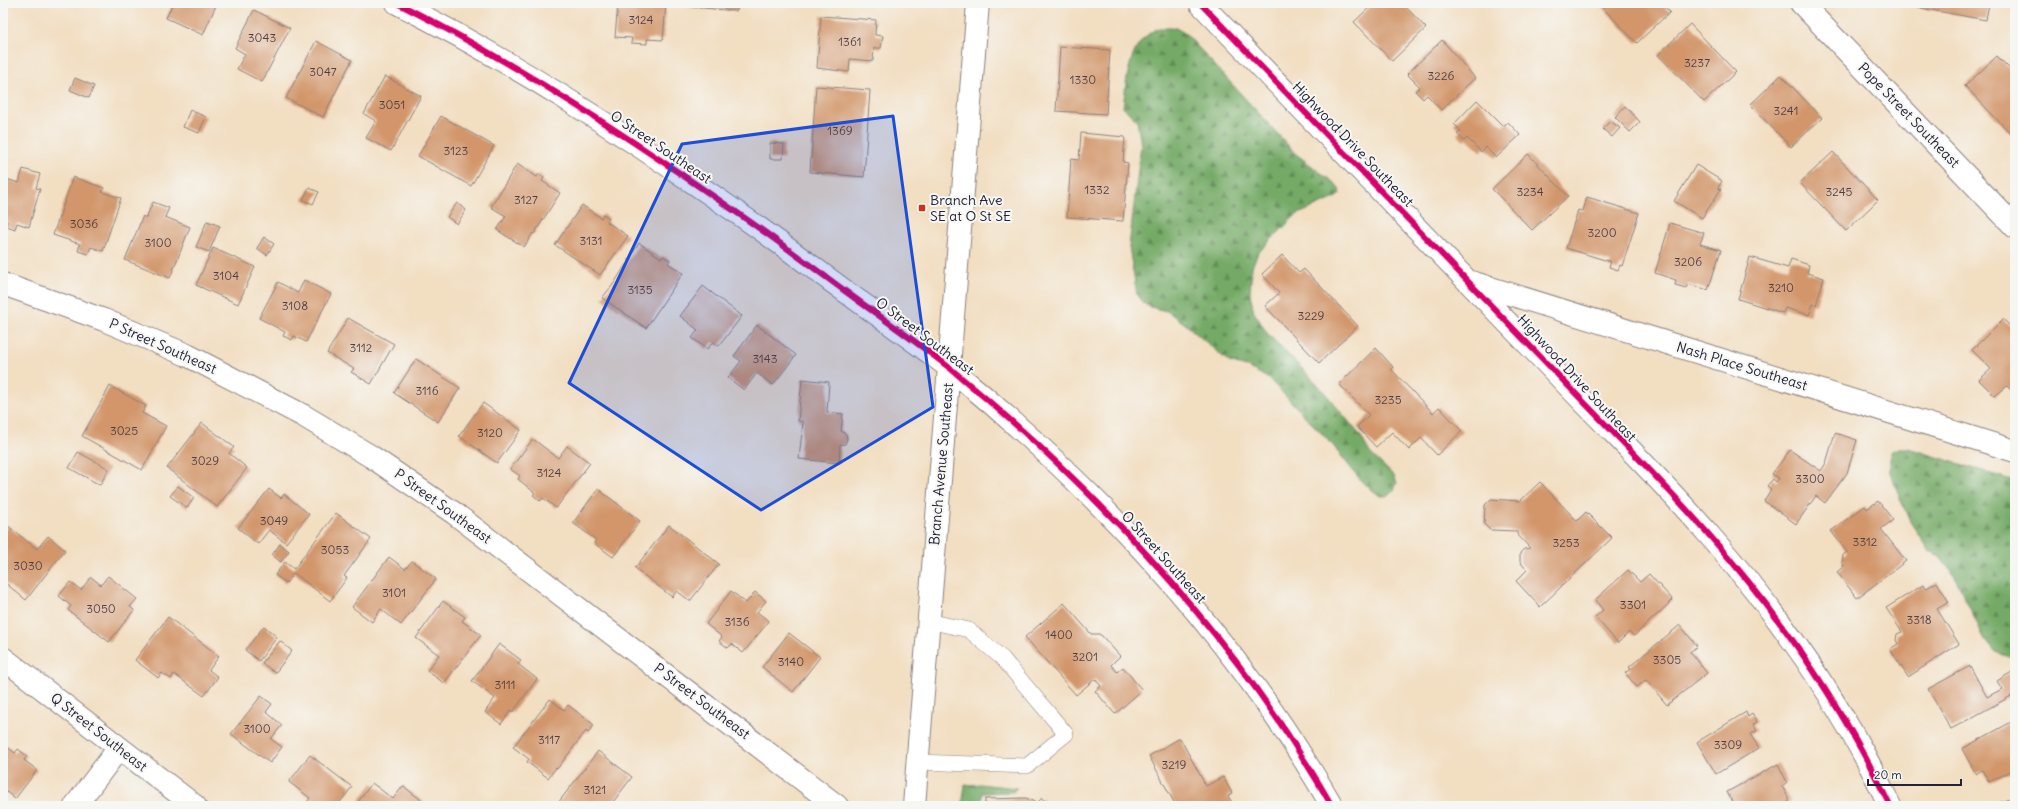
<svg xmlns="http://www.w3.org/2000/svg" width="2018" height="809" font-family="Delius,sans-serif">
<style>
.forest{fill:url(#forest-firs);stroke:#4c6650}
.building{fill:#d2966b}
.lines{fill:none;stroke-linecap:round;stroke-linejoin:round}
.service-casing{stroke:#8a807e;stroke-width:16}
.minor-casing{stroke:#8a807e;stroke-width:24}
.secondary-casing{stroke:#8a807e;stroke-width:24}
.service{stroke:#fff;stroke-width:15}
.minor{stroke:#fff;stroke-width:22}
.secondary{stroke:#fff;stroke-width:22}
.cycleway-casing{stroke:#f6f6f2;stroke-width:8}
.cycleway{stroke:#d6006c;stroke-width:6}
.marked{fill:#1d4ed8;fill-opacity:0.2;stroke:#1d4ed8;stroke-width:3;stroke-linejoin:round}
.poi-dot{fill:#c8321e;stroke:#f6f6f2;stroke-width:1.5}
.labels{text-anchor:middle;stroke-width:4;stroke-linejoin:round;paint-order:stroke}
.number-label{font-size:12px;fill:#4e3f47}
.street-label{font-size:14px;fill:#22223b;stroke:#f6f6f2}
.poi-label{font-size:14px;fill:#22223b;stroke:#f6f6f2;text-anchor:start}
</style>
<defs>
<pattern id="forest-firs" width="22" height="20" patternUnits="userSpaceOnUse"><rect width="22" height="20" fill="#75aa66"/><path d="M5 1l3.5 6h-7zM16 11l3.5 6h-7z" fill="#608a55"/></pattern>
</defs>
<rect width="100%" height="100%" fill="#f6f6f2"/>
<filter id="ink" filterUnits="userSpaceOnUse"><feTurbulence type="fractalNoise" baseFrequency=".025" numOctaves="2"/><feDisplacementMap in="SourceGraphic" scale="8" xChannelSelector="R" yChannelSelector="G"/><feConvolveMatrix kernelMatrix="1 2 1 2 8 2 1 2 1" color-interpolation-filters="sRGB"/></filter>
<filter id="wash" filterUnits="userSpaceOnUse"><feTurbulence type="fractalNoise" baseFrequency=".012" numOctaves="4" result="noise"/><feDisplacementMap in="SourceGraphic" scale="16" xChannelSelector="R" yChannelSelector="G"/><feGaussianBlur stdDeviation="0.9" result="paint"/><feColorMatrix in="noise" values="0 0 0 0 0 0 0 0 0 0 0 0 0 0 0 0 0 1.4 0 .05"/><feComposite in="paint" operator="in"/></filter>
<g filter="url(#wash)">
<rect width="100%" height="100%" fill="#f2dec1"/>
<path class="forest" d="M1159,28H1176L1186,34L1296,154L1333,182L1339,189L1340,194L1335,198L1296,215L1258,253L1252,267L1250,293L1254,312L1267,333L1320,387L1360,435L1370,453L1394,476L1397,483L1394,490L1388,496H1380L1362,482L1331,443L1269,379L1250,368L1229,362L1184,323L1167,311L1150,307L1143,303L1137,295L1129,247L1141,145L1137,121L1123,107C1127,78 1128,41 1159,28Z
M1899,448H1908L2015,481V659L1995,652L1984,638L1954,575L1939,556L1929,551L1909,520L1890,473V452Z
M980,784L1017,788L1013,792L982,793L981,806H962L965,785Z"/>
<g id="blocks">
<path class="building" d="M173,3H217L203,35L166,18Z
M618,3H666L663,40L647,39V44L631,43L632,38L615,37Z
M692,3H738L737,11L691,7Z
M1374,3H1402L1426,28L1392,61L1354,22Z
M1598,3H1661L1670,12L1637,43Z
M1905,3H1989L1986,20L1904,5Z
M254,10L290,28L262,82L237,69L245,54L235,48Z
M821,16L876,20L875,35L883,36L881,48H874L873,61L850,59L849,72L817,68Z
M1690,24L1736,72L1704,102L1658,55Z
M1442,40L1475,78L1441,110L1427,95L1423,99L1415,91L1420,87L1407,74Z
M316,41L352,60L323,117L286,98Z
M1060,47L1110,50L1106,114L1056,111Z
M1997,56L2015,74V130L2011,134L1965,86Z
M1781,75L1822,118L1791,147L1750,105Z
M385,76L421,96L391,151L366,138L376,121L364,114Z
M75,78L94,86L89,98L70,90Z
M816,86L870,90L864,177L810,172Z
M1477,100L1503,126L1508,122L1520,135L1496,158L1485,147L1481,152L1467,138L1464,141L1457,134L1461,131L1454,124Z
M1625,106L1640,122L1630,132L1615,117Z
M190,110L206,117L199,133L183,127Z
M441,116L494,146L471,186L418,156Z
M1610,121L1620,128L1612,137L1603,129Z
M1081,133L1125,137L1123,162L1128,163L1123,221L1067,217L1071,159L1079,160Z
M770,143L784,144L783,159H770Z
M1833,152L1878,200L1846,231L1800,183Z
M1528,154L1568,196L1532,230L1492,189Z
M517,164L537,177L539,174L544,178L542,181L560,193L534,234L533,233L524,247L497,230L506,216L491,207Z
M1696,165L1722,181L1718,188L1721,189L1702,218L1674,201Z
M23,169L40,174L36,188L40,189L29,227L17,223L15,229L6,226L7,221L3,220V178L19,183Z
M73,177L104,188L102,192L121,198L103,251L91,247L88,254L78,251L80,244L53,235Z
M309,188L319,192L313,204L303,200Z
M1587,197L1639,213L1622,266L1620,265L1618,270L1609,267L1611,262L1566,248L1578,210L1583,211Z
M153,202L169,208L165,217L190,227L170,278L125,260L143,216L146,218Z
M457,203L466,210L457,224L447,217Z
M582,205L601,218L603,214L609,218L607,222L628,236L600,275L555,245Z
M207,221L220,226L209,252L196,247Z
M1670,223L1704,233L1700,244L1721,250L1708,290L1688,284L1686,288L1675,285L1676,280L1655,273Z
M264,237L274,244L267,255L257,248Z
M639,243L661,258L663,256L670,260L668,263L683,273L646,328L602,298L615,282Z
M213,248L255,267L238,304L196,285Z
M1282,255L1299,273L1304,269L1358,326L1319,363L1265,306L1279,293L1262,274Z
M1750,257L1788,268L1791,259L1809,265L1807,273L1824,278L1816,305L1813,304L1809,315L1785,308L1783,313L1738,299Z
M304,280L331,294L306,342L294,336L292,340L283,336L285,332L259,318L278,282L298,293Z
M703,286L742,316L719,346L713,342L707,349L692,338L698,330L680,316Z
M348,318L394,344L371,384L351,372L354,369L327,353Z
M2003,319L2015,331V394L2007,386L1995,396L1979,380L1991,369L1972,350Z
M757,325L796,355L773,385L757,373L744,390L728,378L741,361L734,356Z
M1376,348L1393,367L1391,369L1433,413L1439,407L1462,431L1437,455L1421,438L1409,450L1392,432L1376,447L1357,427L1369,415L1339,384Z
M416,359L460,388L438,422L394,393Z
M802,379L829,382L827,412L843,414L841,431L846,434L847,439L845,444L840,445L839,463L799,459L803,422L798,421Z
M110,386L146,406L142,413L166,426L142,470L82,436Z
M483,403L521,430L497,463L459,436Z
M202,423L234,447L229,453L247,468L217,507L167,468Z
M1835,433L1857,440L1847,473L1825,503L1816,496L1796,524L1764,501L1771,489L1767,486L1773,479L1776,482L1779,478L1772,474L1790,450L1821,471L1826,463Z
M533,439L558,458L567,446L590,463L556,508L543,498L540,501L533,495L535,493L518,479L520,476L510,469Z
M78,452L109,469L100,485L69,468Z
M1540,482L1577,521L1586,512L1612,538L1540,607L1516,581L1527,570L1520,562V553L1524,549L1530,548L1517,534V531L1490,530L1484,524L1485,505L1491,499L1520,501Z
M178,486L194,498L187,508L170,496Z
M269,489L281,498L284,494L309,514L286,543L269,530L258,544L238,528Z
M598,489L640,521L613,557L594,543L596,540L573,523Z
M1878,501L1893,520L1881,529L1906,561L1857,598L1837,572L1844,566L1842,563L1843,555L1847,552L1831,531L1865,506L1867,509Z
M336,513L371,539L344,576L347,578L330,601L294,573L286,583L275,575L285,562L294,569Z
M669,525L719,564L690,601L677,591L672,597L635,568Z
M8,526L37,549L48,536L65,550L26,600L3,581V532Z
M280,544L289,551L281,562L272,555Z
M389,557L405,569L412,561L436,579L401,625L381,609L372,622L352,607Z
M1628,570L1640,582L1649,574L1673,600L1634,636L1629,632L1618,643L1595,617L1603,610L1595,600Z
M108,576L137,599L130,607L134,610L109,642L68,610L71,606L59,596L70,582L81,590L91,577L101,585Z
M1937,582L1949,602L1937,609L1959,644L1908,677L1890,649L1898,644L1896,640L1897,634L1902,632L1886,608L1923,585L1925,589Z
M731,591L746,603L755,592L766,601L757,612L769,621L743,653L732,644L728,648L719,641L722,637L706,624Z
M443,601L465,617L462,621L481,635L444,683L427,671L439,655L416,638Z
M1064,603L1091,634H1099L1102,636L1120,656L1111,665L1117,672L1123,667L1142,690L1115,714L1095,691L1101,686L1095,679L1076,695L1025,637Z
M168,617L219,656L209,670L218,677L204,696L174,674L171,679L162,673L158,678L135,660Z
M1680,625L1697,646L1690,652L1707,673L1667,705L1646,680L1637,687L1625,673L1631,669L1629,667Z
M264,626L277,637L259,661L245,650Z
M789,633L820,657L793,692L762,667Z
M280,641L292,651L275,673L262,663Z
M499,644L521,660L518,664L537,679L513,712L511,710L501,724L485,712L495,698L472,681Z
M1970,666L1987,697L2002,689L1997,681L2015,670V694L1951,729L1928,689Z
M261,696L272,704L266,712L282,725L271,739L282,747L270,763L231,734Z
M550,699L564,710L568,705L594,725L588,733L586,731L557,769L556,768L548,778L527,762L529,759L513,747Z
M1746,712L1748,717L1752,714L1757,722L1753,725L1757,731L1750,734L1759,748L1716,774L1697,742Z
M2015,720V769L1989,782L1982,770L1976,774L1962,749Z
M1180,738L1206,786L1223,777L1232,793L1228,796L1234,806H1176L1149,756Z
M3,743L15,753L18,749L27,756L24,760L37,770L15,799L3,789Z
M598,751L632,777L610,806H562L558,803Z
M310,755L352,787L337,806H313L307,802L310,798L289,782Z
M1778,764L1787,782L1782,786L1790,801L1781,806H1734L1727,792Z
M372,783L393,799L403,786L424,802L421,806H355Z
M2015,797V806H1989Z
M1026,798L1037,803L1042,798L1049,806H985V799Z"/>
</g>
</g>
<g filter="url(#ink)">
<use href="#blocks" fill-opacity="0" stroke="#8a807e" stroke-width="1"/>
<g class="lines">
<g class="service-casing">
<path id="service" d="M917,762L1027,766L1066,734L1003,659L969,630L928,621"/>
</g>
<g class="minor-casing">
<path id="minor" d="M397,3C520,65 636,142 749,221C786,247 823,275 860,302C891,324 922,346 951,369C1101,493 1235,637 1332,806
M1200,3C1319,126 1438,249 1556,373C1607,427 1661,479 1710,536C1781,617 1844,708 1890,806
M1801,3L2015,227
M1471,282L2015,451
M3,284L104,320L187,355L304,416L372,457L454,513L837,806
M3,658L195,806
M75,806L119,748"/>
</g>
<g class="secondary-casing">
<path id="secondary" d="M914,806L978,3"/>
</g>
<use href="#service" class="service"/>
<use href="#minor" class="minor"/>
<use href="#secondary" class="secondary"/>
<g class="cycleway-casing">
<path id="cycleway" d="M397,3C520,65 636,142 749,221C786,247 823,275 860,302C891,324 922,346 951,369C1101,493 1235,637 1332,806
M1200,3C1319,126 1438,249 1556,373C1607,427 1661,479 1710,536C1781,617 1844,708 1890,806"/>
</g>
<use href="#cycleway" class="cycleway"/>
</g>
</g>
<path class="marked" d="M893,116L933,407L761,510L569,383L682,144Z"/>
<rect class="poi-dot" x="918" y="204" width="8" height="8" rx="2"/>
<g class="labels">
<g class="number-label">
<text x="641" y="24">3124</text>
<text x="262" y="42">3043</text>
<text x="850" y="46">1361</text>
<text x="1697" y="67">3237</text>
<text x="323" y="76">3047</text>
<text x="1441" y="80">3226</text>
<text x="1083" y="84">1330</text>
<text x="392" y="109">3051</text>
<text x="1786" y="115">3241</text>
<text x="840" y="135">1369</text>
<text x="456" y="155">3123</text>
<text x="1097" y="194">1332</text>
<text x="1530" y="196">3234</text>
<text x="1839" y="196">3245</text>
<text x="526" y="204">3127</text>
<text x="84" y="228">3036</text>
<text x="1602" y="237">3200</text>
<text x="591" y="245">3131</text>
<text x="158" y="247">3100</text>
<text x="1688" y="266">3206</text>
<text x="226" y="280">3104</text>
<text x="1781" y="292">3210</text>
<text x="640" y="294">3135</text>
<text x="295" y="310">3108</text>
<text x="1311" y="320">3229</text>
<text x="361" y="352">3112</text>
<text x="765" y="363">3143</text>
<text x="427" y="395">3116</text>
<text x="1388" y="404">3235</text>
<text x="124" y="435">3025</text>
<text x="490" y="437">3120</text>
<text x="205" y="465">3029</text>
<text x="549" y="477">3124</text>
<text x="1810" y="483">3300</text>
<text x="274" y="525">3049</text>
<text x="1865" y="546">3312</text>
<text x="1566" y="547">3253</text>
<text x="335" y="554">3053</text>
<text x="28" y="570">3030</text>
<text x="394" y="597">3101</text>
<text x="1633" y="609">3301</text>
<text x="101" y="613">3050</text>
<text x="1919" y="624">3318</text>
<text x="737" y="626">3136</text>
<text x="1059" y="639">1400</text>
<text x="1085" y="661">3201</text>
<text x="1667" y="664">3305</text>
<text x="791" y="666">3140</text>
<text x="505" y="689">3111</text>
<text x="257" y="733">3100</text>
<text x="549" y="744">3117</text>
<text x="1728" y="749">3309</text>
<text x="1174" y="769">3219</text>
<text x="595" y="794">3121</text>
</g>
<g class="street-label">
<text transform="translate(1909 115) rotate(46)" y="5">Pope Street Southeast</text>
<text transform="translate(1353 144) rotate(46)" y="5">Highwood Drive Southeast</text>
<text transform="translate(661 147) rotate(34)" y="5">O Street Southeast</text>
<text transform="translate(925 336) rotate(37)" y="5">O Street Southeast</text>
<text transform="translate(163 346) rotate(24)" y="5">P Street Southeast</text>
<text transform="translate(1742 366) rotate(17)" y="5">Nash Place Southeast</text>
<text transform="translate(1577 378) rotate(47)" y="5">Highwood Drive Southeast</text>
<text transform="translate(941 464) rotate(-85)" y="5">Branch Avenue Southeast</text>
<text transform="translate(443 506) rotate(36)" y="5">P Street Southeast</text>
<text transform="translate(1164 557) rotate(48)" y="5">O Street Southeast</text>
<text transform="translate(702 701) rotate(37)" y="5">P Street Southeast</text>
<text transform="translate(99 732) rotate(38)" y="5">Q Street Southeast</text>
</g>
<g class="poi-label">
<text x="930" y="205">Branch Ave<tspan x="930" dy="16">SE at O St SE</tspan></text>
</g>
</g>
<rect width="2018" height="809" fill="none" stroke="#f6f6f2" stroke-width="16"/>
<path d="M1868 779v6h93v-6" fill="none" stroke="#22223b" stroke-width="2"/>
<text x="1874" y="779" font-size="12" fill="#22223b" stroke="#f6f6f2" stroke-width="3" paint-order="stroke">20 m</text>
</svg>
